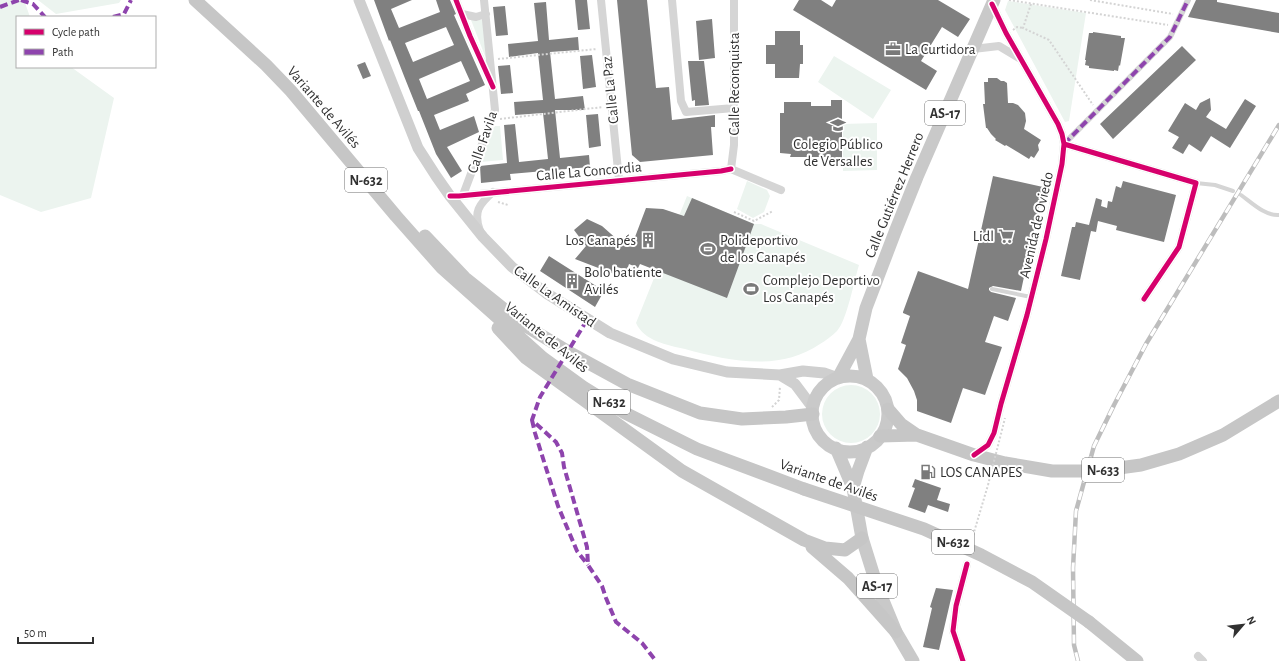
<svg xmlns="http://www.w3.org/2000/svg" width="1279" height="661" font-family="'Alegreya Sans',sans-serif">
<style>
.green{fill:#ecf4ef}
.building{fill:#808080;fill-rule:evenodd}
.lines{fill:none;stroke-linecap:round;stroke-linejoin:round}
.path{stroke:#d4d4d4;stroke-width:2;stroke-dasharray:2 2;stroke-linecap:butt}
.service{stroke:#d5d5d5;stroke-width:4}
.pedestrian{stroke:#d5d5d5;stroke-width:6}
.minor{stroke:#d5d5d5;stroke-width:8}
.secondary{stroke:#cfcfcf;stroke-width:11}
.primary{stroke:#c9c9c9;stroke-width:13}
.trunk{stroke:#c6c6c6;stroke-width:13}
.rail-casing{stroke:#bdbdbd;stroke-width:4.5}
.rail{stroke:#fff;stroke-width:3;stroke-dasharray:9;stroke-linecap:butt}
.path-bridge{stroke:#d4d4d4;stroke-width:2;stroke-dasharray:2 2;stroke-linecap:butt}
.trunk-bridge{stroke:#c6c6c6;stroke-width:13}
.quiet{stroke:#8e44ad;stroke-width:4;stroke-dasharray:8 4;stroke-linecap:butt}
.cycleway-casing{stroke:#fff;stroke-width:8}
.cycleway{stroke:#d6006c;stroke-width:5}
.labels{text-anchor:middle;stroke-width:4;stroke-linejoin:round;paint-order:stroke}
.shield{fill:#fff;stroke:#6f6f6f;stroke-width:1}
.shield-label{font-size:14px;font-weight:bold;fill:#313131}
.poi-label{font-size:15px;fill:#313131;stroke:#fff;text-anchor:start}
.street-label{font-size:15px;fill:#313131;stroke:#fff}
</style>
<rect width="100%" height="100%" fill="#fff"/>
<path class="green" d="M0,0H24L30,17H17V67H71L114,98L91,198L41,212L0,195Z
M38,0H121L119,3L56,14Z
M1008,1L1086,13L1069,121L1065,122L1005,10Z
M471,20H483L486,57L485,56Z
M834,56L891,90L873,119L818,82Z
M877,123V170L843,171V124Z
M494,126H500L503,160L480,162Z
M747,181L767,190L770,196L764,212L753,218L737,209Z
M687,196L754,224H761L859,265C854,281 847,320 837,331C832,336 825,341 820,344C779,372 729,361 685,349C667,345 644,341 636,323Z
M822 414a29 29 0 1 1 58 0a29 29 0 1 1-58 0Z"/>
<path class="building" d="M374,0H412L391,9L399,28L440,12L436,0H450L456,14L454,15L485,85L466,94L469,101L434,115L440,130L474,116L479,132L447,147L462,171L451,178L436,154L419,111H418L404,76L390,40L389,41ZM446,27L454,45L413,62L405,43ZM461,61L470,81L427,99L419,79Z
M575,0H587L590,29L578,30Z
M617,0H647L656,88L669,87L672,120L715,115V127H711L713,155L640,162L632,155Z
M799,0H821L832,7L836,0H938L970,19L958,37L942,27L921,61L937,71L926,90L793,10Z
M1196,0H1217V2L1279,13V33L1188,17Z
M546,2L549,40L578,37L579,50L550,52L555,99L583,96L585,110H555L560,158L589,155L590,167L510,174L511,180L481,183L480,166L507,163L504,125L515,124L519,162L548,159L543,113L515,115L514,102L543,100L538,53L509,57L508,44L538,41L534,3Z
M505,6L508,35L496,36L493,7Z
M712,19L715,58L699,60L696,21Z
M775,31H800V45H803V64H800L799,78H775V64H766V45H775Z
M1093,32L1121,36V38H1125L1120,66L1119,65L1118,71L1114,70V71L1089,68V66L1085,65L1086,60H1085L1089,33H1093Z
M1182,46L1196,60L1113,139L1100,124Z
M592,55L596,87L583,89L580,56Z
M688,61H704L709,105L695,106V100L692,101Z
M365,62L371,76L363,79L357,65Z
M510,65L513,93L501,94L498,66Z
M988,78H997L1001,81H1004L1007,83L1008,103H1013L1018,105L1025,113L1026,121L1024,129L1041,140L1038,145L1039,150L1034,158L1031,156L1029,159L1006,145L1005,146L995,140L996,139L991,134L987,128H986L983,104H985L984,82H988Z
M1210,98L1211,110L1206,117L1226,129L1245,99L1256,106L1230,148L1211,136L1201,152L1189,144L1183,154L1172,148L1179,137L1168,131L1185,103L1196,110L1200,103Z
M831,100H842V160H830V157H790L791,154L780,153V113H784V102H811V106H831Z
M598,114L601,146L589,148L586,115Z
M993,176L1043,187L1021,291L993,286L989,288V290L991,292L1016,298L1008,321L994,316L985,342L1002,347L985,395L963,388L951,423L917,411V400L914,391L907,378L898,369L906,345L901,343L910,316L903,313V312L918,271L968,289Z
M1123,181L1176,195L1164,242L1116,230L1117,226L1098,221L1096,232L1091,231L1080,280L1061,276L1072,227H1075L1076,222L1089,225L1096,198L1102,200L1101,206L1107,208L1108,201L1112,202L1116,186L1121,188Z
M692,198L754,224L727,298L640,264L638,268L629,264L627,270L617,267L614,274L575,259L586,246L574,230L587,219L602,226L619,241L635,237L646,208L663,209L684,216Z
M549,256L604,291L595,307L540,271Z
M915,479L941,488L937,500L950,504L948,512L928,505L925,513L908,507L915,488L912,487Z
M936,588L953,590L939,650L923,647L932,608L930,607Z"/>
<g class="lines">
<path class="path" d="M1009,0L1168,25
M1090,0L1173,14
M1031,4L1023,28L1049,40L1093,105
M1013,30L1017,27L1023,28
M498,59L597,49
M500,119L603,107
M498,202L508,205
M734,212L754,221L773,211
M772,407L779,400L780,386
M972,539L988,485"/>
<path class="service" d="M1196,183L1215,185L1233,191
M1241,195C1252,203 1265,216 1279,215
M992,289L1031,297"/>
<path class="pedestrian" d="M1064,144L1170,37L1188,0"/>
<path class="minor" d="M456,0L470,36L490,80
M601,0L619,180
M672,0L681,101L686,112L734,108
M462,14L476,17L486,14
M973,49L999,46L1019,58
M1064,144L1196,183L1179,247L1144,299
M731,169L734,145V0
M731,169L781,190
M463,195L495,110L484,0
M450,196H459L721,171L731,169
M480,231C473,212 479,204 493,192
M974,455L988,445L994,433L1001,404L1027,315L1046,239L1062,164L1064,144L1062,134L1058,124L1006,33L992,4
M1198,656L1203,661
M963,661L953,631L956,606L967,564"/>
<path class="secondary" d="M359,0L418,148L436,176L450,196L483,237L512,267L546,293L610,333L673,359L727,372L780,375L803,371L824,373L838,378
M780,375L795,384L813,408"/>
<path class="primary" d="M859,339L867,379
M812 414a38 38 0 1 1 76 0a38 38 0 1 1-76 0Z
M838,378L859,339L866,308L895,232L917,177L994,0
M836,448L853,488L862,538L877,586L896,632L913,661
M853,488L858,471L867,447"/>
<path class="trunk" d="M195,0L266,65L291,91L396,216L442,268L543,358L583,387L625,413L697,449L804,489
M425,236L465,278L521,323L572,354L627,384L700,413L742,419L786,417L813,414
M498,328L526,358L682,471L804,540L825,548L845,550L862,538
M888,409L901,424L917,435L974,455L1005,463L1052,471H1097L1141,465L1179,454L1223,435L1279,401
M880,436L917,435
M812,547L848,578L896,632
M1089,622L1137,661"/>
<g class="rail-casing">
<path id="rail" d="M1078,661L1074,645L1073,568L1076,511L1094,446L1114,405L1146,344L1279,125"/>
</g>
<use href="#rail" class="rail"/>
<path class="path-bridge" d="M988,485L1005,418"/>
<path class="trunk-bridge" d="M804,489L924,529L981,555L1032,582L1089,622"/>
<path class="quiet" d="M21,0L33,4L45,17
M0,7L19,0
M113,17L124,14L131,0
M1064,144L1170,37L1188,0
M587,320L540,397L532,420L556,442L562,453L564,467L587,547L588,565L602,586L606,598L616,622L642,643L656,661
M532,420L535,433L558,506L577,551L588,565"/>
<g class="cycleway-casing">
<path id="cycleway" d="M456,0L470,36L493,87
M1064,144L1196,183L1179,247L1144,299
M450,196H459L721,171L731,169
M974,455L988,445L994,433L1001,404L1027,315L1046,239L1062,164L1064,144L1062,134L1058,124L1006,33L992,4
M963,661L953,631L956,606L967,564"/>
</g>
<use href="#cycleway" class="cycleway"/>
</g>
<defs>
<g id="office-bare" transform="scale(1.2)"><path d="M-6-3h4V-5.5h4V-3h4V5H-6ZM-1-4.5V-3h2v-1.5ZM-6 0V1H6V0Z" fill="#797979" stroke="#fff" stroke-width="2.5" paint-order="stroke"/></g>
<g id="school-bare" transform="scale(1.2)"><path d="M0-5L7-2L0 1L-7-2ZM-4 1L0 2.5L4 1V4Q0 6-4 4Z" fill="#797979" stroke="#fff" stroke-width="2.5" paint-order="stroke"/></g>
<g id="supermarket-bare" transform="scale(1.2)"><path d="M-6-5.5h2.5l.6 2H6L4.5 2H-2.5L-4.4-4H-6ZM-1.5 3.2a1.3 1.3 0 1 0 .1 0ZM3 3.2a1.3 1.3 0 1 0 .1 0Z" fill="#797979" stroke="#fff" stroke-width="2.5" paint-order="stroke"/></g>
<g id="building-bare" transform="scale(1.2)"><path d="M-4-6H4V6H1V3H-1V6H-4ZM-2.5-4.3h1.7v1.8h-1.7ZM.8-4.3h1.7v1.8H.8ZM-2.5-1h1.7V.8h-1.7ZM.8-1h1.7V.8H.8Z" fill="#797979" stroke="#fff" stroke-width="2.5" paint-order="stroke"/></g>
<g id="stadium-bare" transform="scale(1.2)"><path d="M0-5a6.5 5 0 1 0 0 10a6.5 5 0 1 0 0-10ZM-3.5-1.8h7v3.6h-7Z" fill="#797979" stroke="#fff" stroke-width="2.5" paint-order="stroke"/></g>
<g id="fuel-bare" transform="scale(1.2)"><path d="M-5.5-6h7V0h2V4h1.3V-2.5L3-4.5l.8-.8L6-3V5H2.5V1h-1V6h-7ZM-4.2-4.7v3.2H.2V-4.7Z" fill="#797979" stroke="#fff" stroke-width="2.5" paint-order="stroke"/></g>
</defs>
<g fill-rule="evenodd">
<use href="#office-bare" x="893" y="49"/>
<use href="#school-bare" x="838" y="125"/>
<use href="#supermarket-bare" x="1006" y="236"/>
<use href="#building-bare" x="648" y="240"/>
<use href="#stadium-bare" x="708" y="249"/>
<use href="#building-bare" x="572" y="281"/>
<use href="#stadium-bare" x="751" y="289"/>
<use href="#fuel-bare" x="928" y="472"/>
</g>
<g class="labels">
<g class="shield">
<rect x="925" y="101" width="40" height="24" rx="3"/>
<rect x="345" y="168" width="42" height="24" rx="3"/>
<rect x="588" y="390" width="42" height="24" rx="3"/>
<rect x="1082" y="458" width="42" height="24" rx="3"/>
<rect x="932" y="530" width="42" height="24" rx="3"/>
<rect x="857" y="574" width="40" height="24" rx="3"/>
</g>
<g class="shield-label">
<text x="945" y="118">AS-17</text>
<text x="366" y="185">N-632</text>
<text x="609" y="407">N-632</text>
<text x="1103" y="475">N-633</text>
<text x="953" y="547">N-632</text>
<text x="877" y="591">AS-17</text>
</g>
<g class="poi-label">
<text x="905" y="54">La Curtidora</text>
<text x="838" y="149" text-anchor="middle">Colegio Público<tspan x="838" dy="17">de Versalles</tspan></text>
<text x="994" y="241" text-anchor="end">Lidl</text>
<text x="636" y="245" text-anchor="end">Los Canapés</text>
<text x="720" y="245">Polideportivo<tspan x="720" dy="17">de los Canapés</tspan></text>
<text x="584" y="277">Bolo batiente<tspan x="584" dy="17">Avilés</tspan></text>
<text x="763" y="285">Complejo Deportivo<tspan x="763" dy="17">Los Canapés</tspan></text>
<text x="940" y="477">LOS CANAPES</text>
</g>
<g class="street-label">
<text transform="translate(734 84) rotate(-90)" y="5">Calle Reconquista</text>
<text transform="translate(610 90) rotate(-96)" y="5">Calle La Paz</text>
<text transform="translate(324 107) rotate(49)" y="5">Variante de Avilés</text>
<text transform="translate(482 142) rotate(-71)" y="5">Calle Favila</text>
<text transform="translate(589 171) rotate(-5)" y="5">Calle La Concordia</text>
<text transform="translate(894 195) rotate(-68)" y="5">Calle Gutiérrez Herrero</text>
<text transform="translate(1036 225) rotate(-77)" y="5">Avenida de Oviedo</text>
<text transform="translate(555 296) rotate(35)" y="5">Calle La Amistad</text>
<text transform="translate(547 337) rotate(39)" y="5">Variante de Avilés</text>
<text transform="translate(829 480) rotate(19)" y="5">Variante de Avilés</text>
</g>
</g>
<rect x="16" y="16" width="140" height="52" fill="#ffffff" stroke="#adadad"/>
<rect x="24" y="29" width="20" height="6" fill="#d6006c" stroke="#adadad"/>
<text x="52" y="36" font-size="12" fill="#313131">Cycle path</text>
<rect x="24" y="49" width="20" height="6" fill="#8e44ad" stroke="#adadad"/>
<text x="52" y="56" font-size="12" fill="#313131">Path</text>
<g transform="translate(1243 625) rotate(62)" stroke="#ffffff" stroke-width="3" paint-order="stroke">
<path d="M0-3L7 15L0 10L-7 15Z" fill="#313131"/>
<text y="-6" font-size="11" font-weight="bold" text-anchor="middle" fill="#313131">N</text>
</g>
<path d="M18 637v6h75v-6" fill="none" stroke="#313131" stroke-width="2"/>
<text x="24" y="637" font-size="12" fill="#313131" stroke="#ffffff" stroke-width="3" paint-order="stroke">50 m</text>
</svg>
